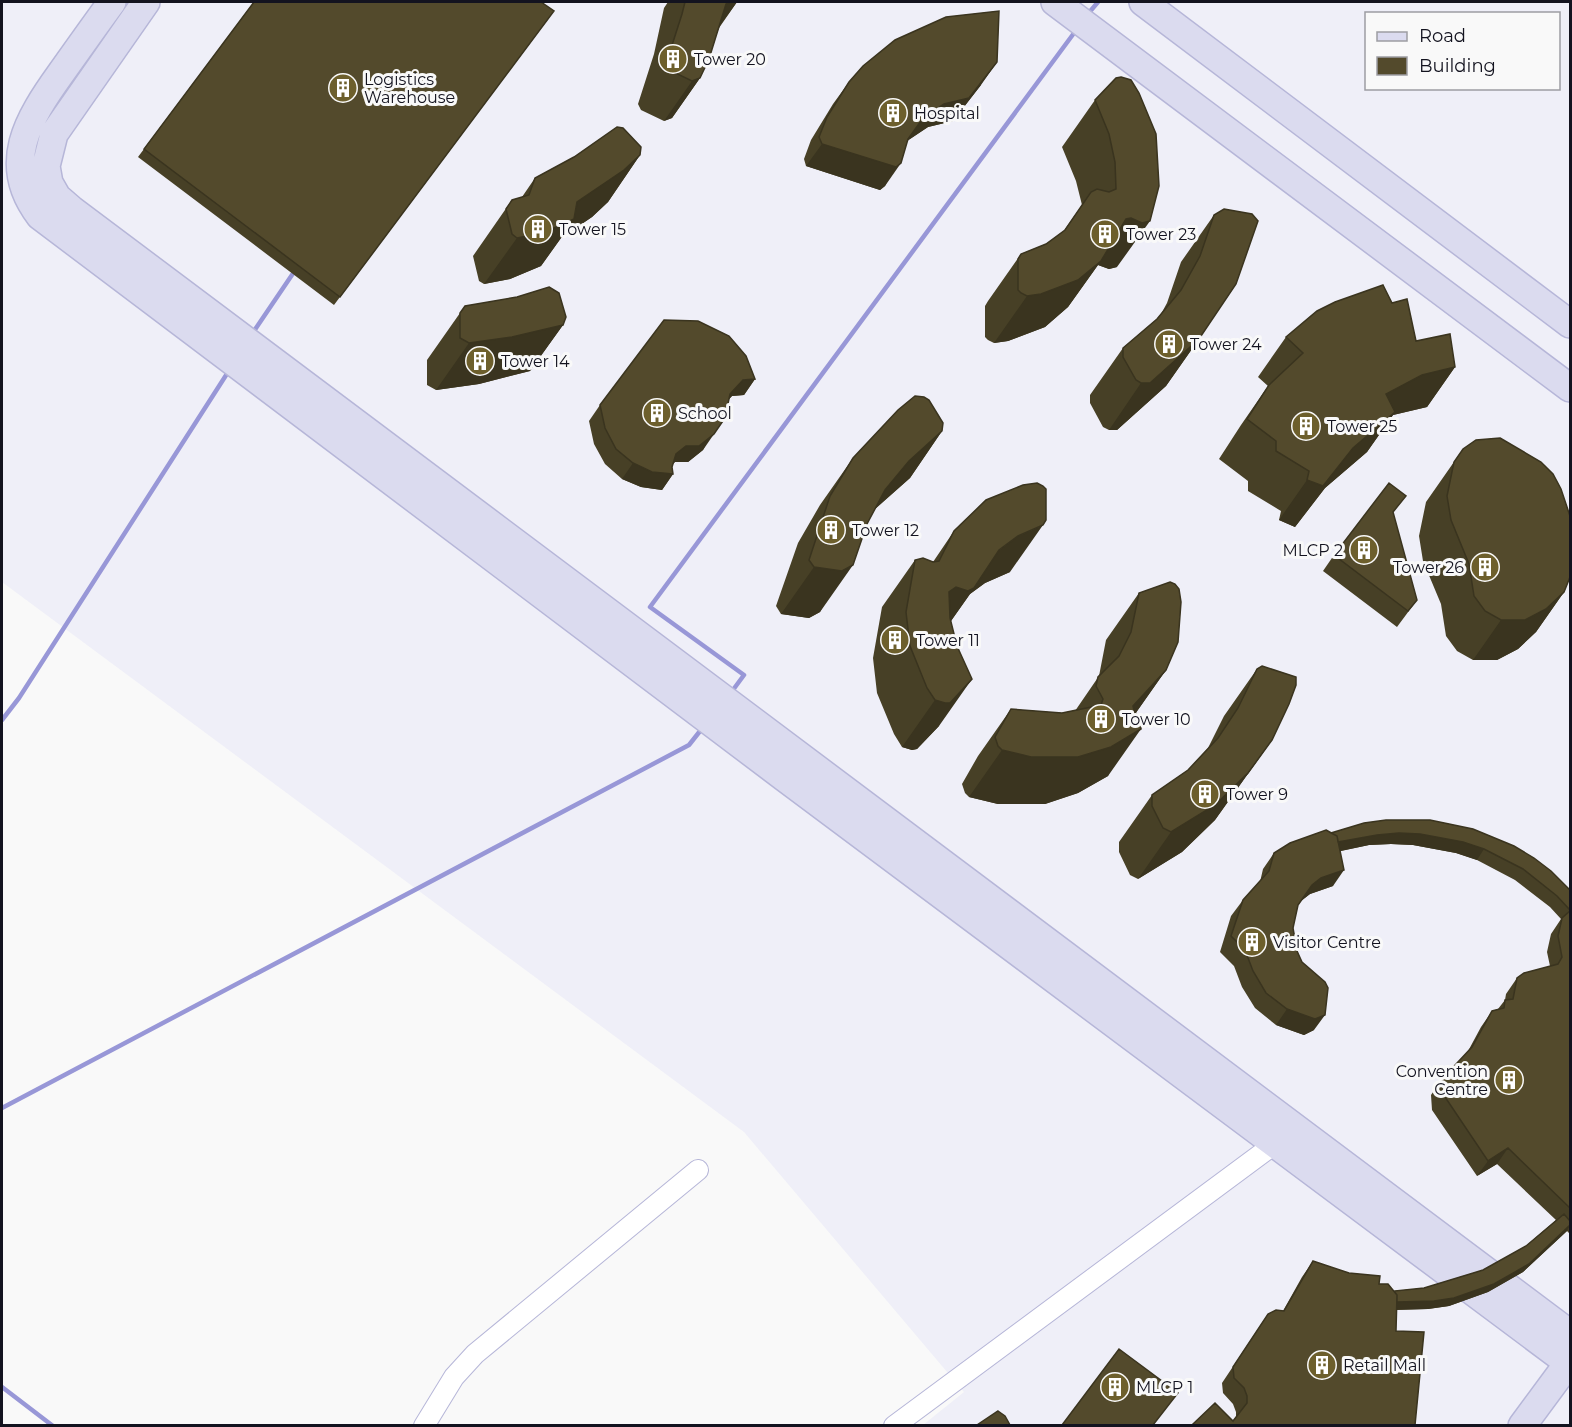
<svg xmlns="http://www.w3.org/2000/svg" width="1572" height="1427" font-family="Montserrat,sans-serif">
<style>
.built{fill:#efeff8;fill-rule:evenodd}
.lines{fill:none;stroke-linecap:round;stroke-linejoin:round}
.stream{stroke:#9897d7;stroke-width:4.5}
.street-casing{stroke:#b6b6d8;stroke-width:22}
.secondary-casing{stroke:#b6b6d8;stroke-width:30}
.street{stroke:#fff;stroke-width:20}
.secondary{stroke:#dbdbef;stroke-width:27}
.wall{fill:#474026}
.shaded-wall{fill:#3a341f}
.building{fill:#534a2c;stroke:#3a341f;stroke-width:1.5}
.labels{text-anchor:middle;stroke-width:6;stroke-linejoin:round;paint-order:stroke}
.poi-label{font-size:16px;fill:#13131f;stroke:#f9f9f9;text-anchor:start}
</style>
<rect width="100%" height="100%" fill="#f9f9f9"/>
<path class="built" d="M2,2H1570V1425H923L964,1392L744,1132L2,582ZM1366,14H1558V88H1366Z"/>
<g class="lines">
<path class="stream" d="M1087,15L1098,2
M252,334L296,269
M730,694L744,675L650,607L1077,29
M2,720L19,698L230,369
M2,1108L689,745L704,726
M2,1387L53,1426"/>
<g class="street-casing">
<path id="street" d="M424,1426L454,1377L475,1354L698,1170
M894,1426L1284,1137"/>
</g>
<g class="secondary-casing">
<path id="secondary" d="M112,2C95,25 78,49 61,73C28,119 0,164 40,216L785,778L1570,1364
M146,2L54,134L46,166L49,183L57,197L72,210L1570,1334
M1055,2L1570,388
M1143,2L1570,324
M1522,1426L1570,1361"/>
</g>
<use href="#street" class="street"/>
<use href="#secondary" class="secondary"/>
</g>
<path class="wall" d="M254,2L548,19L334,305L138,157Z
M668,2H737L719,28L700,78L672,118L664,121L641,110L638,104L654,54L664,8Z
M1116,78L1117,267L1109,269L1098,265L1068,307L1045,327L1008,341L994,343L988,340L985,337V306L988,301L1021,254L1046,244L1063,232L1082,205L1076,181L1062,147L1095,100Z
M849,82L981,85L953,121L928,127L907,141L885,186L880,190L806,166L804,159L811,140L833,104Z
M640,155L608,202L592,217L561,238L541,266L510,279L484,284L479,281L473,256L512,200L522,197L535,178L574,157Z
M1214,215L1199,339L1166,386L1117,430H1109L1103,427L1090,403V395L1123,348L1157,319L1161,314L1167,303L1181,262Z
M1392,303L1416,341L1455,367L1427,407L1393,415L1367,452L1325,488L1295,527L1279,520L1281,511L1248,491V481L1219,459L1241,425L1268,386L1258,377L1286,337Z
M460,313L563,325L530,371L479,384L436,390L427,385V360Z
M755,379L744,395L732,396L729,399L703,450L688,462H675L673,464L672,467L673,474L662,490L641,487L622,479L605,464L594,444L589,421L600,405Z
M942,431L910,478L874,510L820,612L809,618L781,614L776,606L798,543L820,505L853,458Z
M1463,449L1564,592L1536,632L1518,649L1497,660H1473L1457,651L1446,636L1441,604L1423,561L1419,536L1426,502Z
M1393,513L1417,600L1397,627L1323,571L1334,555Z
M954,531L1010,572L985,583L970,594L951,621L939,726L917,749L912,750L902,747L894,734L877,693L873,658L882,607L915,560L933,562Z
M1139,593L1166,670L1135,714L1108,776L1078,793L1045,804H998L969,797L965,793L962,784L978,756L1011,709L1062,713L1075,711L1099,676L1106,640Z
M1257,669L1272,740L1215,820L1182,852L1138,879L1130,875L1119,852V842L1152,795L1188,770L1208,748L1224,716Z
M1430,820L1570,890V1234L1567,1231L1523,1272L1488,1292L1449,1306L1428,1309L1397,1310L1233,1421L1236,1417V1412L1233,1404L1223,1393L1222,1383L1268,1314L1283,1311L1302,1277L1313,1261L1379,1284L1394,1291L1424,1288L1483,1270L1526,1246L1556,1220L1497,1164L1477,1176L1432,1110L1431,1095L1442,1079L1467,1053L1481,1027L1492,1011L1498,1009L1505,1000L1506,994L1517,978L1550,966L1547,952L1551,934L1561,919L1550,907L1515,880L1477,860L1456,853L1413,845L1391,844L1369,845L1340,851L1333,886L1310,894L1301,901L1298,905L1293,928L1314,1030L1304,1035L1276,1025L1255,1008L1242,987L1234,966L1220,952L1231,916L1243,900L1260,882L1263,869L1274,853L1331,833Z"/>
<path class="shaded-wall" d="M730,2H737L713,35L726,4Z
M997,62L981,85L953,121L928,127L907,141L923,118Z
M700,78L672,118L664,121L692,81Z
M822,144L901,163L885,186L880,190L806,166Z
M640,155L608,202L592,217L561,238L541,266L510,279L484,284L517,238L577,202Z
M1131,218L1150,221L1117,267L1109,269L1098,265L1068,307L1045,327L1008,341L994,343L1027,296L1126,219Z
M563,325L530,371L479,384L436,390L469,343Z
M1199,339L1166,386L1117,430H1109L1141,383Z
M1455,367L1427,407L1393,415L1367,452L1325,488L1295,527L1279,520L1307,480L1353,448L1386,394L1422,375Z
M755,379L744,395L732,396L719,410L730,394L743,380Z
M942,431L910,478L876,508L852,536L885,490L909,461Z
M714,434L703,450L688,462H675L665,470L676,454L686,446Z
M633,463L673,474L662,490L641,487L622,479Z
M1043,525L1010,572L985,583L970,594L941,635L949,592L956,587L999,550L1018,536Z
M853,565L820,612L809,618L781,614L814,567Z
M1564,592L1536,632L1518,649L1497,660H1473L1501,620Z
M1166,670L1133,717L1141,729L1108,776L1078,793L1045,804H998L969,797L1002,750L1133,706Z
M972,679L939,726L917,749L912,750L902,747L935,700Z
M1272,740L1215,820L1182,852L1138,879L1171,832Z
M1399,833L1420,834L1463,842L1484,849L1477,860L1456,853L1413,845L1391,844L1369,845L1327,854L1334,843L1377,835Z
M1344,870L1333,886L1310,894L1301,901L1312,885L1321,878Z
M1287,1009L1325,1015L1314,1030L1304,1035L1276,1025Z
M1508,1148L1497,1164L1477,1176L1488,1161Z
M1570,1225L1567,1231L1523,1272L1488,1292L1449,1306L1428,1309L1386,1310L1392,1302L1434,1301Z"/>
<path class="building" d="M254,2H541L554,11L340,297L144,149Z
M685,2H730L726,4L709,59L700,78L692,81L669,70L666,64L682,14Z
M999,11L997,62L969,98L944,104L923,118L908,139L901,163L896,167L822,144L819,137L827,117L849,82L863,66L895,40L946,17Z
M1121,77L1131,80L1139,93L1156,134L1159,186L1150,221L1142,223L1131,218L1126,219L1101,261L1078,280L1041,294L1027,296L1021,293L1018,290V259L1021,254L1046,244L1065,230L1091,192L1097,189L1109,192L1116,189L1115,162L1109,134L1095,100L1116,78Z
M617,127L623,128L641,147L640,155L624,170L577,202L574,219L543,233L517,238L512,234L506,209L512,200L529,195L535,178L574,157Z
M1224,209L1252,214L1258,221L1236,284L1199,339L1150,383H1141L1136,380L1123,357V348L1157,319L1181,290L1200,256L1214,215Z
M1383,285L1392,303L1407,299L1416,341L1450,334L1455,367L1422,375L1386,394L1395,412L1353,448L1323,486L1307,480L1309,471L1276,451V441L1247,419L1269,385L1303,353L1286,337L1317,311L1335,302Z
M549,287L559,293L566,317L563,325L512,337L469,343L460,338V313L465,306L517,297Z
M664,320L698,321L729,336L746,356L755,379L743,380L730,394L725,418L714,434L699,446H686L676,454L672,467L673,474L652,472L633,463L616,449L605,428L600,405Z
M915,396L924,397L929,400L943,423L942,431L909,461L885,490L867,524L853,565L842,571L814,567L809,560L830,496L853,458L898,410Z
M1500,438L1541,462L1553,474L1561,489L1570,516V577L1564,592L1546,609L1525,620H1501L1485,611L1474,596L1469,564L1451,520L1447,496L1454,462L1463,449L1476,440Z
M1037,483L1043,486L1046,489V520L1043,525L1018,536L999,550L974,588L968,591L956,587L949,592L950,618L957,646L972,679L950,703H945L935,700L927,688L910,646L906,612L915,560L923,558L933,562L939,561L954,531L986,500L1023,485Z
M1389,483L1406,496L1393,512L1417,600L1408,611L1334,555Z
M1170,582L1175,584L1179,589L1181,602L1178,642L1166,670L1133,706L1134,711L1141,720V729L1111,747L1078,757H1031L1002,750L998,746L995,737L1011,709L1062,713L1101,705L1103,699L1096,686L1098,677L1119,656L1131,632L1139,593Z
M1262,666L1296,677V685L1289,704L1272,740L1248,773L1215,805L1171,832L1163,828L1152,806V795L1188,770L1218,738L1238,708L1257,669Z
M1386,820H1430L1473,829L1514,846L1534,858L1551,871L1570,890V910L1557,896L1523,869L1484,849L1463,842L1420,834L1399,833L1377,835L1338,842L1337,836L1331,833L1364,823Z
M1326,830L1337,836L1344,870L1321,878L1312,885L1298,905L1293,928L1297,951L1302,962L1325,982L1328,988L1325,1015L1315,1019L1287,1009L1266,993L1253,971L1245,950L1231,936L1243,900L1269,871L1274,853L1290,843Z
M1570,911V1208L1508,1148L1488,1161L1443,1094L1442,1079L1472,1047L1492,1011L1504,1008L1505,1000L1513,999L1517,978L1524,973L1558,964L1562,957L1558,936L1562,918Z
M1564,1214L1570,1221V1225L1529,1264L1494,1284L1454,1298L1434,1301L1397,1302V1295L1394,1291L1424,1288L1483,1270L1526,1246Z
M1313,1261L1349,1273L1380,1276L1379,1284H1388L1397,1295L1396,1331L1424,1332L1415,1425H1192L1215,1403L1233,1421L1247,1403V1396L1244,1388L1234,1378L1233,1367L1268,1314L1276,1310L1284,1311Z
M1119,1349L1178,1393L1153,1425H1062Z
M998,1411L1005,1416L1010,1425H977Z"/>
<defs>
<g id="building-disc" transform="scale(1.5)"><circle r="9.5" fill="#6d5f2c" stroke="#f9f9f9"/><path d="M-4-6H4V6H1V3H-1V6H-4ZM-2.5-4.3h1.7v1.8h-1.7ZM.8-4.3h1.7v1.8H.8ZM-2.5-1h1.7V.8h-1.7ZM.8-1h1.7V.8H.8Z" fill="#fff"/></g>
</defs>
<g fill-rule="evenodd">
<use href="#building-disc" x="673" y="59"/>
<use href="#building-disc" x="343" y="88"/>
<use href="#building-disc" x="893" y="113"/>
<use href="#building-disc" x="538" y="229"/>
<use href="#building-disc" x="1105" y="234"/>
<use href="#building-disc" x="1169" y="344"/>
<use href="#building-disc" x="480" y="361"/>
<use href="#building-disc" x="657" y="413"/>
<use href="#building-disc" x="1306" y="426"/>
<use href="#building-disc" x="831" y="530"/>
<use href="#building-disc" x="1364" y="550"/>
<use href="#building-disc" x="1485" y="567"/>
<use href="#building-disc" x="895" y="640"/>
<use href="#building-disc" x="1101" y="719"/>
<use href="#building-disc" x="1205" y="794"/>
<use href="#building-disc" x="1252" y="942"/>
<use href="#building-disc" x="1509" y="1080"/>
<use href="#building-disc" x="1322" y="1365"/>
<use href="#building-disc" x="1115" y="1387"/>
</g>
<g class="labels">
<g class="poi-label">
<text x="694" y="65">Tower 20</text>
<text x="364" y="85">Logistics<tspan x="364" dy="18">Warehouse</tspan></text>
<text x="914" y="119">Hospital</text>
<text x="559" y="235">Tower 15</text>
<text x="1126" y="240">Tower 23</text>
<text x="1190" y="350">Tower 24</text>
<text x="501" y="367">Tower 14</text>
<text x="678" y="419">School</text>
<text x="1327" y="432">Tower 25</text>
<text x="852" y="536">Tower 12</text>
<text x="1343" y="556" text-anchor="end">MLCP 2</text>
<text x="1464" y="573" text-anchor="end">Tower 26</text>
<text x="916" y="646">Tower 11</text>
<text x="1122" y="725">Tower 10</text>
<text x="1226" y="800">Tower 9</text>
<text x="1273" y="948">Visitor Centre</text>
<text x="1488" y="1077" text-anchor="end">Convention<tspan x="1488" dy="18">Centre</tspan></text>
<text x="1343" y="1371">Retail Mall</text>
<text x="1136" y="1393">MLCP 1</text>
</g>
</g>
<rect width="1572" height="1427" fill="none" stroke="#13131f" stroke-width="6"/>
<rect x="1365" y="12" width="195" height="78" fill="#f9f9f9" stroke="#9d9da2" stroke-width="1.5"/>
<rect x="1377" y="32" width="30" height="9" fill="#dbdbef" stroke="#9d9da2" stroke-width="1.5"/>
<text x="1419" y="42" font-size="18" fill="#13131f">Road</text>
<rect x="1377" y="57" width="30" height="18" fill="#534a2c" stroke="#9d9da2" stroke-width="1.5"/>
<text x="1419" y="72" font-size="18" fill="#13131f">Building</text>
</svg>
